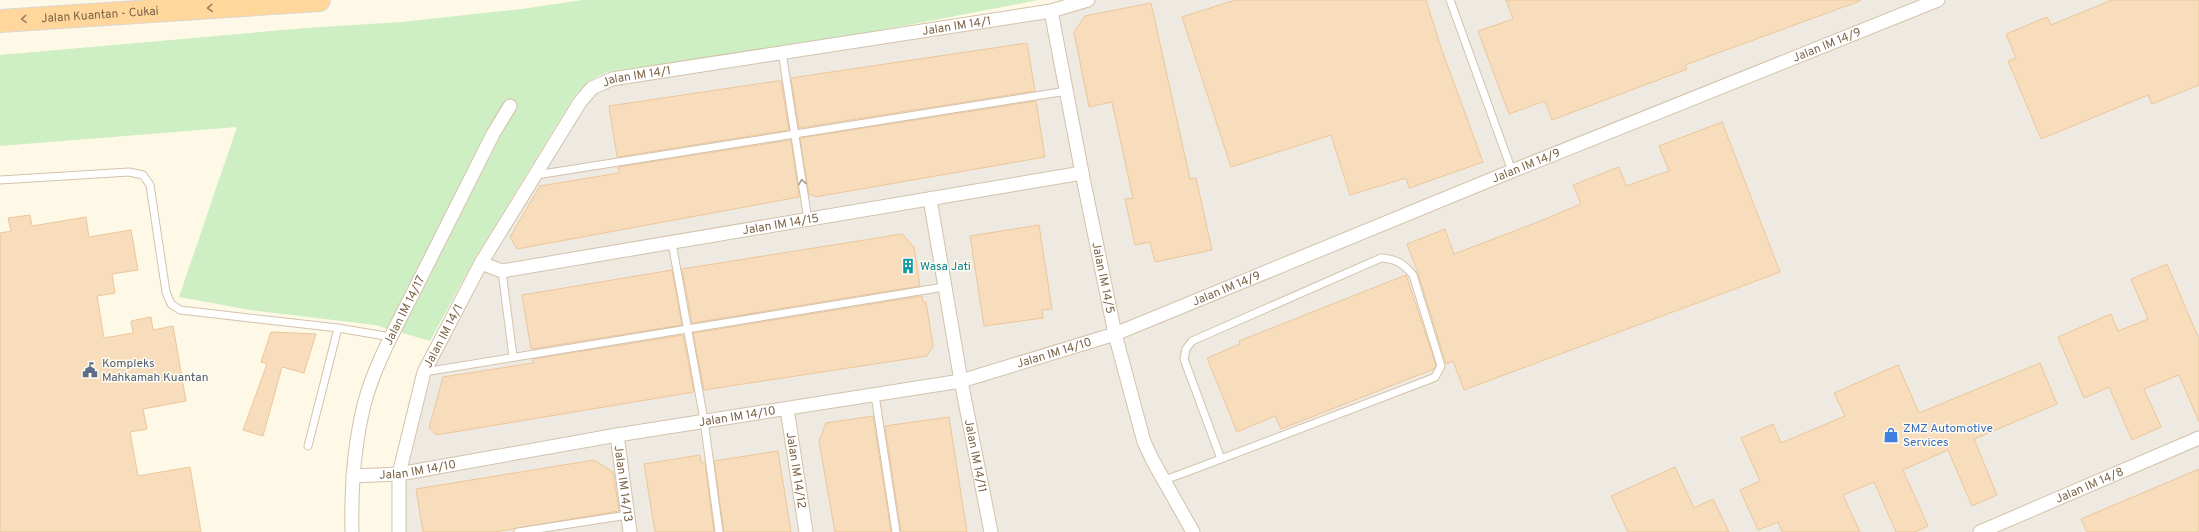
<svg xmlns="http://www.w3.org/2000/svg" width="2199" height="532" font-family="Overpass,sans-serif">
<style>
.industrial{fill:#efeae1}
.green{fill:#ceeec3}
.building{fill:#f7ddbc;stroke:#ecc69a}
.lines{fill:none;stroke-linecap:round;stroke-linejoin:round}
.service-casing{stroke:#d3c2ab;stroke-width:9}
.minor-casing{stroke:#d3c2ab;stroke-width:15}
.trunk-casing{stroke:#ddd6cf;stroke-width:24}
.service{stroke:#fff;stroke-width:7}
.minor{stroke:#fff;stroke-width:13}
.trunk{stroke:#ffd69b;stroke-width:22}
.oneway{stroke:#9d805d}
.oneway2{stroke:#aa9a88}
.labels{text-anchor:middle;stroke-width:3;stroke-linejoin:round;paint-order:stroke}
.street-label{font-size:12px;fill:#7c6348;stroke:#fffbf0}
.culture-label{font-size:12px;fill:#0d838f;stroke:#fffbf0;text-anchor:start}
.service-label{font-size:12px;fill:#4e5e75;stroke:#fffbf0;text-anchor:start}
.shop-label{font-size:12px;fill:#366cbe;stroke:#fffbf0;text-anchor:start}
</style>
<rect width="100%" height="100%" fill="#fef9e7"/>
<path class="industrial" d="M1088,0H2199V532H399V474L424,372L592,88Z"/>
<path class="green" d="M582,0H1039L825,41L607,72L589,81L575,95L475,258L430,341L375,325L250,310L179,297L237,127L0,146V55L306,28L401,22L522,9Z"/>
<path class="building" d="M1235,0H1426L1441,48L1483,162L1409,188L1406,178L1350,195L1331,135L1231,167L1182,17Z
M1506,0H1860V1L1685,65L1687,69L1552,120L1545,101L1509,114L1478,31L1513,19Z
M2112,0H2199V85L2152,104L2148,95L2041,139L2008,61L2016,58L2006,34L2047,17L2051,25Z
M1151,3L1190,179L1196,178L1212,250L1155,262L1150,242L1135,245L1125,199L1133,198L1112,102L1089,107L1074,32L1085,16Z
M1027,43L1035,91L799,128L791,78Z
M777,81H781L789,130L617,157L609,106Z
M1036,101L1045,157L815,197L814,195H809L800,138Z
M1722,122L1780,272L1464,390L1453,361L1446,364L1417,270L1407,244L1445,229L1454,254L1538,222L1581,204L1573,185L1619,167L1626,186L1669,171L1659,146Z
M791,140L799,197L517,249L510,237L540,186L619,173L618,167Z
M30,215L32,226L86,217L89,237L131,230L138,270L112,274L115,293L97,296L104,338L133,333L131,321L151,317L153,330L173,326L186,401L143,409L147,429L130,432L138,476L190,467L201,532H0V233L11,231L8,218Z
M1039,225L1052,309L1042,310L1043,318L984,326L970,236Z
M902,234L914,247L920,286L692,323L682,269Z
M2167,264L2199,339V422L2179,375L2144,389L2161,427L2132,440L2109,387L2084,398L2058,337L2111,314L2118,331L2148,319L2131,279Z
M672,270L682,325L531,349L522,295Z
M1406,275L1436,365L1434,369L1281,429L1275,416L1237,432L1207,358L1240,344L1239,341Z
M922,296L923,302H926L933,346L927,356L704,390L693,333Z
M271,332L316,334L304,373L282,367L263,436L243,430L267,364L261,362Z
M683,335L694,392L436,435L429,428L443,377L533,363V359Z
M2040,363L2057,404L1974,439L1997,495L1972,506L1948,450L1903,470L1928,526L1915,532H1896L1874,482L1843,495L1860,532H1782L1778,522L1758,530L1740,490L1760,481L1741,438L1773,424L1781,443L1845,416L1834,393L1898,365L1919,413Z
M873,416L891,532H835L819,441L826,423Z
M949,417L967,532H901L885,426Z
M778,451L791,532H724L714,461Z
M700,455L701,463L705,462L714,532H655L644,464Z
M594,460L613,472L619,511L495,532H423L416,489Z
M1675,467L1694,508L1713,499L1729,532H1628L1611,496Z
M2199,469V532H2087L2081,519Z"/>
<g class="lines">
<g class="service-casing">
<path id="service" d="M1450,0L1512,171
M782,52L808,220
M536,175L1067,91
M0,180L129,172L143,175L150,185L166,292L171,304L180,310L338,328L391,337
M672,243L704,420L719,532
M502,271L513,357
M424,372L944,287
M875,395L896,532
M308,446L338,328
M1164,480L1184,473L1428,380L1435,377L1441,366L1413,275C1403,263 1396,259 1381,258L1192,341L1186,349L1184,359L1221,459
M518,532L628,515"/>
</g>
<g class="minor-casing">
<g id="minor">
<path id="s1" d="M1051,11L1082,173L1115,334L1144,442L1153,461L1193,532"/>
<path id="s2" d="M930,199L961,381L991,532"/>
<path id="s3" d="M481,263L502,271L1082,173"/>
<path id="s4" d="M787,409L806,532"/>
<path id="s5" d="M617,435L630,532"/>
<path id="s6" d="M353,476L399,474L617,435L961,381L1115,334L1512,171L1938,0"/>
<path id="s7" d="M352,532C351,490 354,446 364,405C374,366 396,327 414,291C440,239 467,186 493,134L510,106"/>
<path id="s8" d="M399,532V474L424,372L481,263L580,102L592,88L612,79L1051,11L1088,0"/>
<path id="s9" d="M1980,532L2199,438"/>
</g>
</g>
<g class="trunk-casing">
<g id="trunk">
<path id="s10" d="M0,21L319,0"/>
</g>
</g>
<use href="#service" class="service"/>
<use href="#minor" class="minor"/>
<use href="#trunk" class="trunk"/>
</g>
<defs><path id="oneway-chevron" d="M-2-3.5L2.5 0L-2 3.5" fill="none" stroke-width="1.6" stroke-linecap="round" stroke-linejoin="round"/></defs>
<g class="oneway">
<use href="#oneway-chevron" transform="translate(210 8) rotate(176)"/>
<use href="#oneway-chevron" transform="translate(24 19) rotate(176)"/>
</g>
<use class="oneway2" href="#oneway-chevron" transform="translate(802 182) rotate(-99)"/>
<defs>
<g id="building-bare" transform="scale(1.2)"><path d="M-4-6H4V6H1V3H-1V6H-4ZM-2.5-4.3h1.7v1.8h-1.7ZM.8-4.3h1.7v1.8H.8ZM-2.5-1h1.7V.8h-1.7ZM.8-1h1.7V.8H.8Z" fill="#0f9aa8" stroke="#fffbf0" stroke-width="2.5" paint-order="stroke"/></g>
<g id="civic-bare" transform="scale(1.2)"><path d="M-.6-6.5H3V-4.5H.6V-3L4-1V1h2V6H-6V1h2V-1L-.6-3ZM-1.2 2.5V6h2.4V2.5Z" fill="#5c6f8a" stroke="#fffbf0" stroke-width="2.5" paint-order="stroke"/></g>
<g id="shop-bare" transform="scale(1.2)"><path d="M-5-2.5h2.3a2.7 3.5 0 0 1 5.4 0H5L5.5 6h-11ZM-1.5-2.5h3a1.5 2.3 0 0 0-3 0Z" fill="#3f7fe0" stroke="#fffbf0" stroke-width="2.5" paint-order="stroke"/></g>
</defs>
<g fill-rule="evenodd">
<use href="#building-bare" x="908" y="266"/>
<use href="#civic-bare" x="90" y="370"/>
<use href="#shop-bare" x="1891" y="435"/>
</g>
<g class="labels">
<g class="street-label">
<text dy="4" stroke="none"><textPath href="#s10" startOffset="100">Jalan Kuantan - Cukai</textPath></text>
<text dy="4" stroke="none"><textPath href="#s8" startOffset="864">Jalan IM 14/1</textPath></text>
<text dy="4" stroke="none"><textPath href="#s6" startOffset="1545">Jalan IM 14/9</textPath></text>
<text dy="4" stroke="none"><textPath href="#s8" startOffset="540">Jalan IM 14/1</textPath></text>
<text dy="4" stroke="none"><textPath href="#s6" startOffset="1221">Jalan IM 14/9</textPath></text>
<text dy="4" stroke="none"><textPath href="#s3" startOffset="305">Jalan IM 14/15</textPath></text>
<text dy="4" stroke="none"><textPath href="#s1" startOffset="272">Jalan IM 14/5</textPath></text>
<text dy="4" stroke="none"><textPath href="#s6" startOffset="897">Jalan IM 14/9</textPath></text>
<text dy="4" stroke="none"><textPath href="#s7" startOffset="231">Jalan IM 14/17</textPath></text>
<text dy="4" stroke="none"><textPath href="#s8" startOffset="204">Jalan IM 14/1</textPath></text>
<text dy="4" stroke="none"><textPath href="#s6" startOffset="713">Jalan IM 14/10</textPath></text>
<text dy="4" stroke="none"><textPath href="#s6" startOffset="389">Jalan IM 14/10</textPath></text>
<text dy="4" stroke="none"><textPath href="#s2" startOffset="261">Jalan IM 14/11</textPath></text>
<text dy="4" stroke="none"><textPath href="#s6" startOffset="65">Jalan IM 14/10</textPath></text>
<text dy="4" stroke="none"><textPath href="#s4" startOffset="62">Jalan IM 14/12</textPath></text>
<text dy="4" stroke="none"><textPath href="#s5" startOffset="49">Jalan IM 14/13</textPath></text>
<text dy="4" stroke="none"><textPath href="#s9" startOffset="119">Jalan IM 14/8</textPath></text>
</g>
<g class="culture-label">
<text x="920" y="270">Wasa Jati</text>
</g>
<g class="service-label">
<text x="102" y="367">Kompleks<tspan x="102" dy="14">Mahkamah Kuantan</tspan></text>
</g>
<g class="shop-label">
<text x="1903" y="432">ZMZ Automotive<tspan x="1903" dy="14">Services</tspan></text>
</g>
</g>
</svg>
